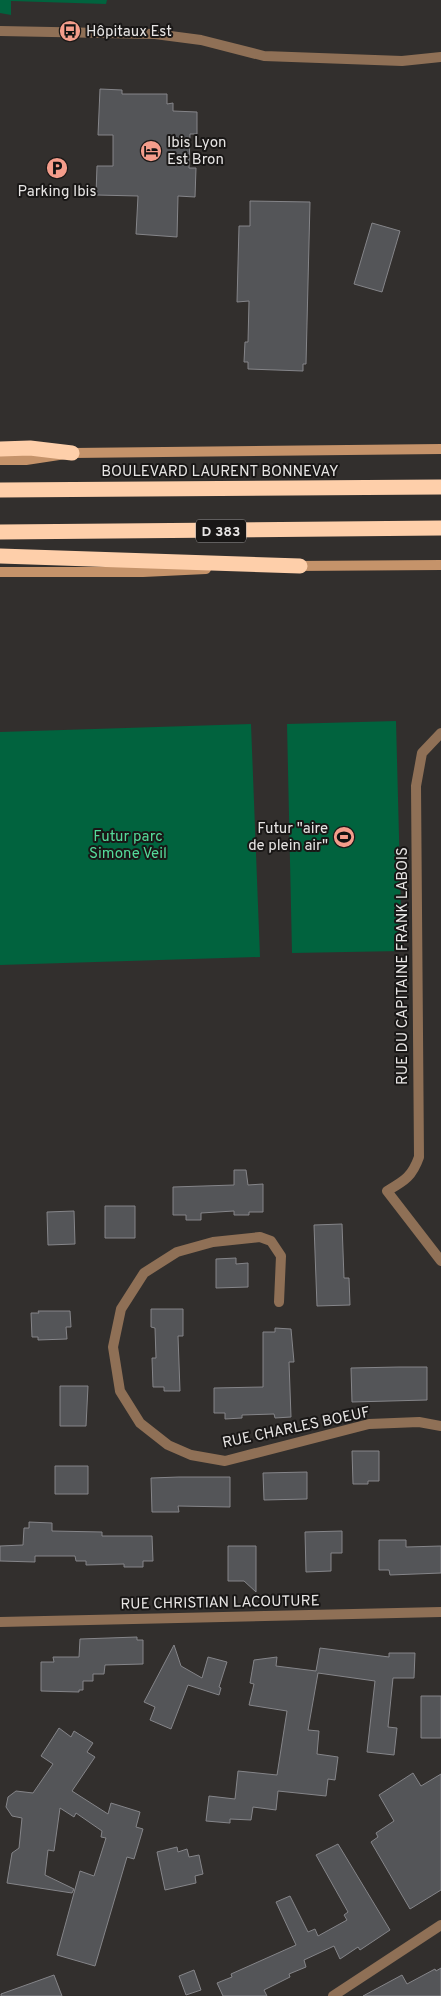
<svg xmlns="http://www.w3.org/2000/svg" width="441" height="1996" font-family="Overpass,sans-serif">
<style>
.green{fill:#01633e}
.building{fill:#545558;stroke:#858589}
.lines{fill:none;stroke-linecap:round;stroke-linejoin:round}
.street{stroke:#8f7056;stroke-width:10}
.secondary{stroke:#c5936a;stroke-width:10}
.highway{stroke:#fecfaa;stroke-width:15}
.labels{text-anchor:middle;stroke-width:4;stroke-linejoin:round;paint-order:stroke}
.shield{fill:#191716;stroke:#a9a7a6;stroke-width:1}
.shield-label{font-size:14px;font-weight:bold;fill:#e7e5e4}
.poi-label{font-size:15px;fill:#e7e5e4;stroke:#191716;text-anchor:start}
.street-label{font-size:15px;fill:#e7e5e4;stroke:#191716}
.park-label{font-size:15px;fill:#54db9a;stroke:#191716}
</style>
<rect width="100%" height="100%" fill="#322f2d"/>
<path class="green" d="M0,0H107L106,4L11,1V15L0,13Z
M396,721L402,951L292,953L287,724Z
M251,724L260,957L0,965V732Z"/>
<path class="building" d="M100,89L122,90V94H167V104L173,103V111L197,112V134H190L189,168H196L195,197L178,196L177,237L136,234L138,196L96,195L97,166H113V135H98Z
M250,201L310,202L306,364H303V371L248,369V362H244L245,342H248L249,301L237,302L239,226H250Z
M372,223L400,231L382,292L354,284Z
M234,1170H246L248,1185L263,1184V1212H249V1215H234V1211L201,1213V1220H186V1215H173V1187L234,1185Z
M105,1206H135V1238H105Z
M74,1211L75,1244L48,1245L47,1212Z
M342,1224L344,1278H349L350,1305L317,1306L314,1225Z
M236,1258V1264L248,1263V1287L216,1288V1259Z
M151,1309H183V1336H178L180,1391H164V1387H153L152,1358H156L155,1328L151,1327Z
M38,1311H70L71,1327H66L67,1339L38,1340V1337H32L31,1313H39Z
M275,1328L291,1329L294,1362H289L291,1417L275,1418L274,1414L242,1415V1418L225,1419V1413H214V1388L263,1387V1332H275Z
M399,1367H427V1400L352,1402L351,1368Z
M60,1386H88L86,1426H60Z
M352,1451H379V1481H368V1484H353Z
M55,1466H88V1494H55Z
M307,1472V1499L264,1500L263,1473Z
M179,1477H230V1507L178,1506L179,1512H152L151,1478Z
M29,1522L52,1523V1531L102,1532V1536H152L153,1561H143V1567H124V1564L86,1565V1561H76L75,1556H35V1562L0,1561V1546L23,1545L24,1528H29Z
M342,1531V1553H331V1571L306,1572L305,1532Z
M379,1540H406V1547L441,1546V1573L390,1575L389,1570H379Z
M228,1546H256V1592L244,1581H228Z
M137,1637V1640H143V1664L105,1665L104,1674H93V1681H83V1690H79V1692L41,1691V1662H54L53,1657H79L80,1639Z
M174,1645L181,1666L202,1678L208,1657L227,1662L219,1687L221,1688L219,1695L188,1685L171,1729L150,1720L155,1707L144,1702Z
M320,1648L389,1657V1653H415L414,1678H393L388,1727L397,1728L394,1755L367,1752L375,1681L318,1673L308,1730L319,1731L317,1754L338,1757L335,1780L328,1779L326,1796L278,1791L276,1810L253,1807L251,1820L230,1819V1823L206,1821L209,1796L235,1799L238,1771L277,1775L287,1711L249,1705L254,1684L250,1683L254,1660L277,1657L276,1666L316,1671Z
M421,1696H441V1738H421Z
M59,1728L71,1737L74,1731L93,1743L87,1752L95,1757L72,1791L108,1814L111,1803L140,1812L136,1827L143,1829L134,1859L127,1857L95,1966L57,1955L80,1871L94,1876L106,1838L101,1837L102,1831L76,1813L74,1817L60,1808L54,1851L48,1850L45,1875L74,1889L72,1893L7,1883L12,1853L19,1848L22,1818L12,1816L6,1807L8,1797L16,1791L33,1793L53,1764L41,1756Z
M413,1773L421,1786L441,1774V1890L410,1909L371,1842L378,1837L376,1833L394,1821L379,1795Z
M338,1844L390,1930L360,1950L358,1947L340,1959L334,1946L304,1960L306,1967L289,1974L290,1977L264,1990L267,1996H223L217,1983L232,1977L231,1974L296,1945L276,1902L290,1896L308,1932L315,1929L318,1936L347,1920L344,1915L348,1912L316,1855Z
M177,1847L178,1852L187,1849L189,1857L199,1855L203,1874L195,1876L196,1883L165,1890L157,1852Z
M441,1968V1996H363L402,1975L407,1984L435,1969L436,1971Z
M194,1970L201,1990L186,1995L179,1976Z
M54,1975L62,1996H1V1994Z"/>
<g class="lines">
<path class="street" d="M0,31L155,34L201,40L264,56L402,61L441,57
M441,733L422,753L416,786L419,1157C412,1177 404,1181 387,1191L441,1261
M279,1302L281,1256L271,1241L260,1237L213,1242L177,1252L144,1273L121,1309L113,1347L120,1391L140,1423L168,1445L191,1455L225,1461L369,1424L419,1422L441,1426
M0,1622L441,1612
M333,1996L441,1925"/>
<path class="secondary" d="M0,460H26L72,453L441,449
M293,566L441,565
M0,572H143L206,569"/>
<path class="highway" d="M0,449L30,448L72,453
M0,490L441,487
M0,532L441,528
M0,556L300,566"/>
</g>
<defs>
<g id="bus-disc" transform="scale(1.125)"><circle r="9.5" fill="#f49d8b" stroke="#191716"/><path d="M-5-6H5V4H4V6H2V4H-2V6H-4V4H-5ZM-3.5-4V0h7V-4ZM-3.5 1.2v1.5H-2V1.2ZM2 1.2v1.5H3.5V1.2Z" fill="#111"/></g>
<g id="hotel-disc" transform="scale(1.125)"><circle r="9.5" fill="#f49d8b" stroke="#191716"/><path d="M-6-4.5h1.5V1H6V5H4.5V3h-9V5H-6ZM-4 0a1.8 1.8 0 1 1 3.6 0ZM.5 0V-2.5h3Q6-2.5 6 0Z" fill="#111"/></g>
<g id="parking-disc" transform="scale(1.125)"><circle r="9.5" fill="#f49d8b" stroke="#191716"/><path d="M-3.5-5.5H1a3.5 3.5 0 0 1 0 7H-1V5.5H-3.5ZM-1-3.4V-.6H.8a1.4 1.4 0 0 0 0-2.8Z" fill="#111"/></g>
<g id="stadium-disc" transform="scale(1.125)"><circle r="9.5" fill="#f49d8b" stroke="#191716"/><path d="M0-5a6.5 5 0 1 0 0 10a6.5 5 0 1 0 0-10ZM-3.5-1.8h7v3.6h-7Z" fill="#111"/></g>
</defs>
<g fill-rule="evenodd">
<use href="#bus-disc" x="70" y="31"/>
<use href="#hotel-disc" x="151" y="151"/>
<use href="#parking-disc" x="57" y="168"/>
<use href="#stadium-disc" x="344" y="837"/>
</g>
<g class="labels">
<rect class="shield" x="196" y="519.5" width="50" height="23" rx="4"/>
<g class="shield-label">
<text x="221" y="536">D 383</text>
</g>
<g class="poi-label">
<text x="86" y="36">Hôpitaux Est</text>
<text x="167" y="147">Ibis Lyon<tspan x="167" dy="17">Est Bron</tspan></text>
<text x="57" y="196" text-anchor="middle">Parking Ibis</text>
<text x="328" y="833" text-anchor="end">Futur "aire<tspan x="328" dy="17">de plein air"</tspan></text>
</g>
<g class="street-label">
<text x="220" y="476">BOULEVARD LAURENT BONNEVAY</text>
<text transform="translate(402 966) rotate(-90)" y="5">RUE DU CAPITAINE FRANK LABOIS</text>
<text transform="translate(296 1427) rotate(-12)" y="5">RUE CHARLES BOEUF</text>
<text transform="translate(220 1602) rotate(-1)" y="5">RUE CHRISTIAN LACOUTURE</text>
</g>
<g class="park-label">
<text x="128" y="841">Futur parc<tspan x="128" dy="17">Simone Veil</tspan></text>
</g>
</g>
</svg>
